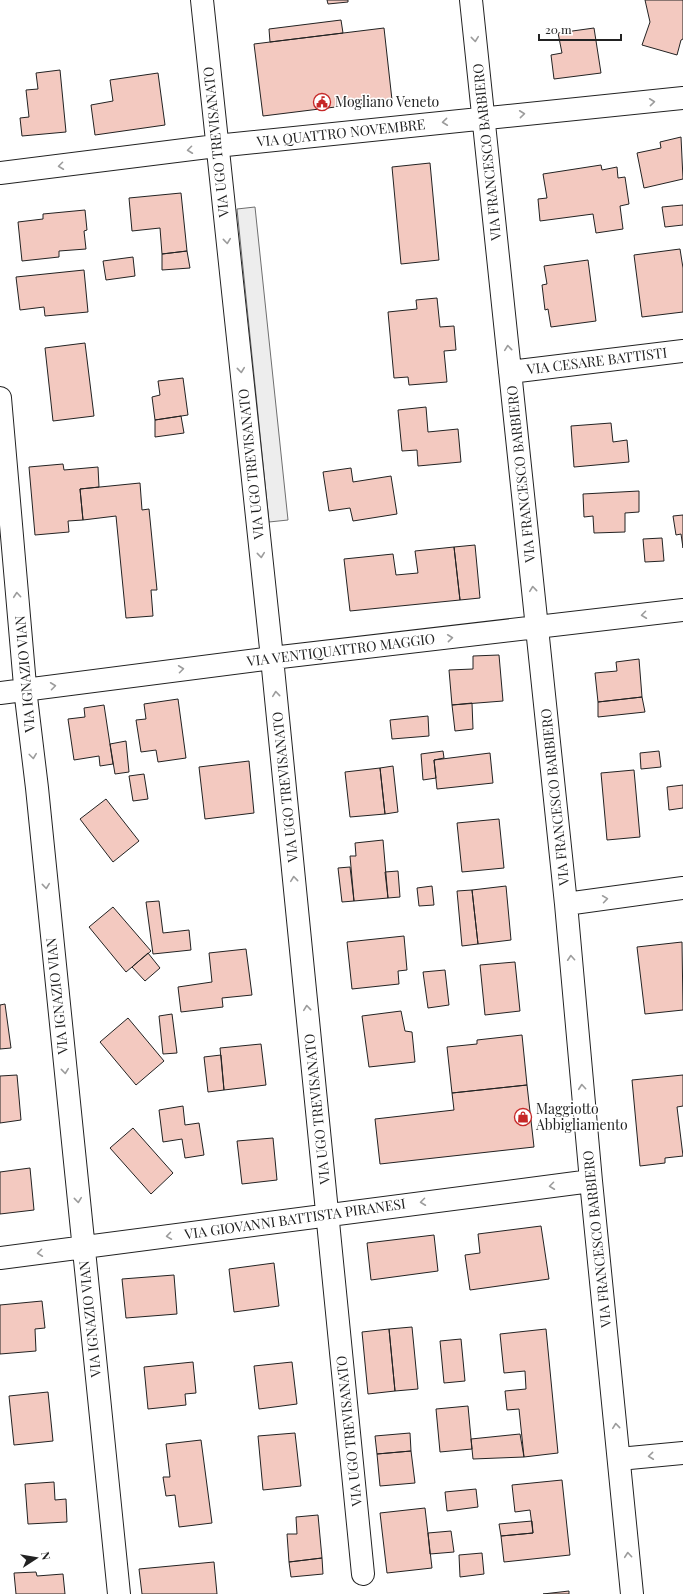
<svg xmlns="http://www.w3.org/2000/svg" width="683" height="1594" font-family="'Playfair Display',serif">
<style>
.parking{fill:#ededed;stroke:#6f6f6f}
.building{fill:#f3c9c0;stroke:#222}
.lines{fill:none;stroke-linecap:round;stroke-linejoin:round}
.minor-casing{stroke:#222;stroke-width:24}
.minor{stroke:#fff;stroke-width:22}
.oneway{stroke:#9c9c9c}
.labels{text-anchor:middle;stroke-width:3;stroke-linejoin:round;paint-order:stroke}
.poi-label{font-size:14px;fill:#222;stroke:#fff;text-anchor:start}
.street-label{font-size:14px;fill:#222;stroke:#fff}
</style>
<rect width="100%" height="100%" fill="#fff"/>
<path class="parking" d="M255,207L288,520L269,522L237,209Z"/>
<path class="building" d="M327,0H348V2L328,4Z
M645,0H683V39L681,40L677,55L642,45L650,22Z
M341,20L343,33L270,42L269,29Z
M384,28L392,100L263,116L254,44Z
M594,28L601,73L554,79L551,55L562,53L558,33Z
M60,70L66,132L22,136L20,118L29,117L26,90L38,89L36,73Z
M158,73L165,125L95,135L91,105L113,101L110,80Z
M681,137L683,179L644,188L637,153L661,148L660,142Z
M430,163L439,260L401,264L392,167Z
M601,165L602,170L617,167L618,178L625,177L629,204L620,206L623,229L596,233L593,214L540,221L538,199L547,198L543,174Z
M181,193L187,251L162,254L160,228L132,231L129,198Z
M683,205V225L665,227L662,207Z
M85,210L87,230L84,231L86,249L59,251V257L22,261L18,222L43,219V214Z
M680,249L683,268V312L642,317L634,255Z
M187,251L190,268L162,270V254Z
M133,257L135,276L106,280L103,261Z
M588,260L596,321L551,327L548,309L545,310L542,285L547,284L544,266Z
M84,270L88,312L45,316L44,307L20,310L16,277Z
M437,298L440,327L454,326L456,350L444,351L447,382L409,385L408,377L394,378L388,312L417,309L416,300Z
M85,343L94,416L53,421L45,348Z
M183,378L188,415L155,420L152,397L160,395L158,381Z
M426,407L428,432L458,429L461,462L418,466L417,450L402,451L398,410Z
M181,416L184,433L155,437V420Z
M611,423L613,442L627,440L629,462L574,467L571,426Z
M63,464L64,470L98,467L99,487L80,489L83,520L68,521L69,532L35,535L29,467Z
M351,468L353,482L391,476L397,514L353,521L350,508L329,511L323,472Z
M140,483L142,510L149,509L157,590H151L153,616L126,618L116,516L83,520L80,489Z
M639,491V512L625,513V532L594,533L593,516L584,517L583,494Z
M683,515V548L681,534L676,535L673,516Z
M662,538L664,561L645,562L643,539Z
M475,545L480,598L460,600L454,547Z
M454,547L460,600L350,611L344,559L393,554L396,575L418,573L415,551Z
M499,655L503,701L452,705L449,670L473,669V656Z
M639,659L642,697L598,702L595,673L617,671L616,662Z
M642,697L645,712L598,717V702Z
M178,699L186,758L158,762L156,750L141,752L136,720L146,719L144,704Z
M472,703L473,729L455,731L452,705Z
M104,705L113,764L100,766L99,756L74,760L68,719L85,717L84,708Z
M428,716L429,736L392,739L390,720Z
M126,741L129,772L115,774L110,744Z
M443,751L444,758L434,760L436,778L423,780L421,754Z
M659,751L661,767L641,769L640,753Z
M490,753L493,783L437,789L434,760Z
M249,761L254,813L205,819L199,767Z
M393,766L398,812L385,814L380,768Z
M380,768L385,814L350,817L345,772Z
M634,770L640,837L607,840L601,773Z
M144,774L148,799L133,801L129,776Z
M683,785V808L669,810L667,787Z
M106,799L139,841L113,862L80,819Z
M499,819L504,868L462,872L457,823Z
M383,840L388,898L354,901L350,856H356L355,843Z
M350,867L354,901L342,902L338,868Z
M398,871L400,897L388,898L385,872Z
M432,886L434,905L419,906L417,888Z
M506,886L511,940L478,944L472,890Z
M472,890L478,944L462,946L457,891Z
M159,901L163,933L189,930L191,950L153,954L146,902Z
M113,907L151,951L126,972L89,927Z
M404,936L407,970L398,971L399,984L352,989L347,942Z
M682,942L683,1010L645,1014L637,947Z
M246,949L252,995L222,998L223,1007L181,1012L178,987L212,982L209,953Z
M148,953L160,968L145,981L132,967Z
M515,962L520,1011L485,1015L480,965Z
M445,970L449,1005L428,1008L423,972Z
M5,1004L11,1048L0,1049V1005Z
M401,1011L405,1031L412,1032L415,1062L369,1067L362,1016Z
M172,1014L177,1053L163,1054L159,1016Z
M128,1018L164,1061L136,1085L100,1042Z
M522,1035L527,1085L452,1093L447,1047L477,1044V1040Z
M261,1044L266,1085L224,1090L220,1048Z
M221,1055L224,1090L208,1092L204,1057Z
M17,1075L21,1120L0,1123V1076Z
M683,1075V1106L677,1107L683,1156L665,1158V1163L640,1166L632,1080Z
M527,1085L534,1147L380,1164L375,1119L454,1110L452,1093Z
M183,1106L185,1125L199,1123L204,1155L185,1158L182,1139L163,1142L159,1110Z
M133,1128L173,1173L151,1194L110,1148Z
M273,1138L277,1180L242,1184L237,1141Z
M30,1168L34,1210L0,1214V1172Z
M541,1226L549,1279L470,1290L465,1255L480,1253L478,1234Z
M434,1235L438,1271L371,1280L367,1243Z
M274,1263L279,1306L234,1312L229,1269Z
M174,1275L177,1314L126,1318L122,1279Z
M42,1301L45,1328L35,1329L36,1351L0,1354V1305Z
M412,1327L418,1389L395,1391L389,1329Z
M389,1329L395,1391L368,1394L362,1332Z
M546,1329L558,1453L524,1457L519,1409L507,1410L505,1391L526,1389L525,1371L504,1373L500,1334Z
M461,1339L465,1381L444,1383L440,1341Z
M193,1362L196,1393L185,1394L186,1405L148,1409L144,1367Z
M292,1362L297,1404L259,1409L254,1366Z
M48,1392L53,1441L14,1445L9,1396Z
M468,1406L472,1449L440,1452L436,1409Z
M295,1433L301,1486L263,1490L258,1436Z
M410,1433L411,1451L377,1454L375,1436Z
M520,1434L524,1457L473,1459L471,1439Z
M201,1440L212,1523L179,1527L175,1495L166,1496L163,1477H170L166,1444Z
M411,1451L415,1483L380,1486L377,1454Z
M562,1480L570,1555L504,1562L501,1536L533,1533L530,1510L515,1512L512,1485Z
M54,1482L55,1500L66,1499L67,1522L28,1524L25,1484Z
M476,1489L478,1507L447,1511L445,1492Z
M425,1508L432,1568L387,1573L380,1513Z
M318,1515L322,1558L289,1562L287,1534H297L296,1517Z
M532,1521L533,1533L501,1536L499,1524Z
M451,1531L454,1552L430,1554L428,1533Z
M482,1553L484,1574L460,1577L459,1555Z
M322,1558L323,1574L291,1577L289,1562Z
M214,1562L217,1594H142L139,1569Z
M36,1572L37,1576L63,1574L65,1594H16L14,1573Z
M569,1591V1594H543Z"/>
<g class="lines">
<g class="minor-casing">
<path id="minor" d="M202,0L272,658L363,1574
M471,0L566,904L591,1181L632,1594
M0,173L216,146L683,98
M510,372L683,351
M0,398L26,697L37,788L119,1594
M0,693L272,658L683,610
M566,904L683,888
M0,1258L591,1181
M619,1459L683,1453"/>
</g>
<use href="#minor" class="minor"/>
</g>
<defs><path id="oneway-chevron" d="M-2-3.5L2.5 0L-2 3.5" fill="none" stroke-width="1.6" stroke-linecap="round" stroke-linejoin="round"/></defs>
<g class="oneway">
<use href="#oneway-chevron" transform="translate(475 39) rotate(84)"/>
<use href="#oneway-chevron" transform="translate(652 102) rotate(-6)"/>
<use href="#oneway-chevron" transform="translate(522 114) rotate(-6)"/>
<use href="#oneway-chevron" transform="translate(445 122) rotate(174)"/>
<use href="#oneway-chevron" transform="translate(190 150) rotate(173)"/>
<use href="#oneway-chevron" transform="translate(61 166) rotate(173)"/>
<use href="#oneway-chevron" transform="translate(227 241) rotate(84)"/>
<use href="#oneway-chevron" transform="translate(508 348) rotate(-96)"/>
<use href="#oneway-chevron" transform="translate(241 370) rotate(84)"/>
<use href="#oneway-chevron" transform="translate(261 555) rotate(84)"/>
<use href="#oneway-chevron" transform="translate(533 589) rotate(-96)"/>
<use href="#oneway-chevron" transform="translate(17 595) rotate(-95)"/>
<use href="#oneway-chevron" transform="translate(644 615) rotate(173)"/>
<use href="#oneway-chevron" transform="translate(450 638) rotate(-6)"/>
<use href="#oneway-chevron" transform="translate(181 669) rotate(-7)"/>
<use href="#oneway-chevron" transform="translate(53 686) rotate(-7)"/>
<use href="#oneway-chevron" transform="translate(276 694) rotate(-96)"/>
<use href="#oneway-chevron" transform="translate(33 756) rotate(83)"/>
<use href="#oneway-chevron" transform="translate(294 879) rotate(-96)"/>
<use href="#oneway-chevron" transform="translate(46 886) rotate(84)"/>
<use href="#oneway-chevron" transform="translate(605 899) rotate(-8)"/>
<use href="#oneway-chevron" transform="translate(571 958) rotate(-94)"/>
<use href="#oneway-chevron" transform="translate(307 1008) rotate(-96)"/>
<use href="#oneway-chevron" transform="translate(65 1071) rotate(84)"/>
<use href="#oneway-chevron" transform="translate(582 1087) rotate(-95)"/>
<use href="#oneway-chevron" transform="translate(552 1186) rotate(173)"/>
<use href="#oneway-chevron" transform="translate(78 1200) rotate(84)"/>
<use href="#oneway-chevron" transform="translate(423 1202) rotate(173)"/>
<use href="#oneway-chevron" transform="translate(169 1236) rotate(172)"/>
<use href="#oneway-chevron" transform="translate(40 1253) rotate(173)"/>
<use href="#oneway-chevron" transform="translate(616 1426) rotate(-96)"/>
<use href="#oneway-chevron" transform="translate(651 1456) rotate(174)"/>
<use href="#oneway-chevron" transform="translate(628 1555) rotate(-95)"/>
</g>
<defs>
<g id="civic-ring" transform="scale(0.9)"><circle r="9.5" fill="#fff" stroke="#c62828" stroke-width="1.5"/><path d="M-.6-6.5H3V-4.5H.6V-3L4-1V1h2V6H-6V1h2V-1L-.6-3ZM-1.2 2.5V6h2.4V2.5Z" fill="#c62828"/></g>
<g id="shop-ring" transform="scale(0.9)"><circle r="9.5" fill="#fff" stroke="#c62828" stroke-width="1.5"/><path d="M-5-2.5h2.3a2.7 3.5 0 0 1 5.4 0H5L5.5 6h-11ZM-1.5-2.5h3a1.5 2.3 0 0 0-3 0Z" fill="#c62828"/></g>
</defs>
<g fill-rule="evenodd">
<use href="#civic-ring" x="322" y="102"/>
<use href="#shop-ring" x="523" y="1117"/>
</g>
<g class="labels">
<g class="poi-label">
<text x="335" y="107">Mogliano Veneto</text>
<text x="536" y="1114">Maggiotto<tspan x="536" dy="16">Abbigliamento</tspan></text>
</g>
<g class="street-label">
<text transform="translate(341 133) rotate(-6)" y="5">VIA QUATTRO NOVEMBRE</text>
<text transform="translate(216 142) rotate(-96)" y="5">VIA UGO TREVISANATO</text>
<text transform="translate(487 152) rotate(-96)" y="5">VIA FRANCESCO BARBIERO</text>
<text transform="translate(597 361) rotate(-7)" y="5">VIA CESARE BATTISTI</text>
<text transform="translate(251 464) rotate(-96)" y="5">VIA UGO TREVISANATO</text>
<text transform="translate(521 474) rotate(-96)" y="5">VIA FRANCESCO BARBIERO</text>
<text transform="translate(341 650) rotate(-7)" y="5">VIA VENTIQUATTRO MAGGIO</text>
<text transform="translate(25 674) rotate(-95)" y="5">VIA IGNAZIO VIAN</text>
<text transform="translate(285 787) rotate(-96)" y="5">VIA UGO TREVISANATO</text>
<text transform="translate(555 797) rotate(-96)" y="5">VIA FRANCESCO BARBIERO</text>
<text transform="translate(57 996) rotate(-96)" y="5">VIA IGNAZIO VIAN</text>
<text transform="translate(317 1109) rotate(-96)" y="5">VIA UGO TREVISANATO</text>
<text transform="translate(295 1219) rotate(-8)" y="5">VIA GIOVANNI BATTISTA PIRANESI</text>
<text transform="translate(597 1239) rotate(-96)" y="5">VIA FRANCESCO BARBIERO</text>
<text transform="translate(90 1319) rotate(-96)" y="5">VIA IGNAZIO VIAN</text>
<text transform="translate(349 1431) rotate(-96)" y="5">VIA UGO TREVISANATO</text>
</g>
</g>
<g transform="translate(36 1558) rotate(78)" stroke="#ffffff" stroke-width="3" paint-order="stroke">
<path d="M0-3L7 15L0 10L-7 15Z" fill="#222222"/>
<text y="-6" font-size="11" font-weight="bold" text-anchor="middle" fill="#222222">N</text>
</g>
<path d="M539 34v6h82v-6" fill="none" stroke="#222222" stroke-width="2"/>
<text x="545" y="34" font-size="12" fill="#222222" stroke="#ffffff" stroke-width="3" paint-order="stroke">20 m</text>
</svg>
